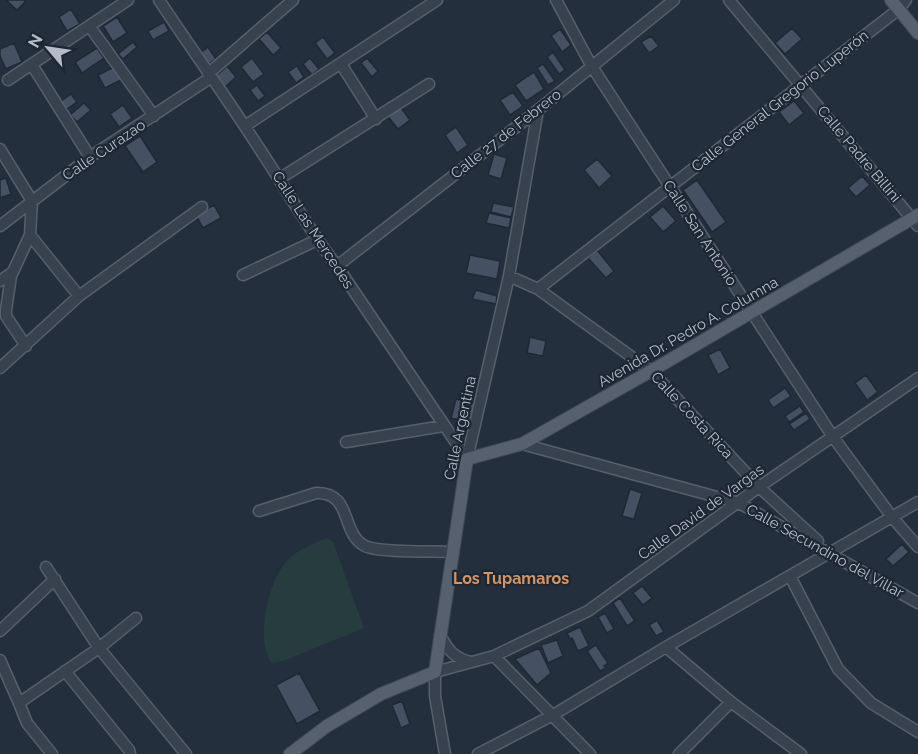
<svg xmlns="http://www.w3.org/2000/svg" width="918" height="754" font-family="Raleway,sans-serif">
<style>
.green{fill:#263c3f}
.building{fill:#455162;stroke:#1f2835;stroke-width:1.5}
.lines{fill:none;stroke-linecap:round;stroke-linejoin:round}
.minor-casing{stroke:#565f6c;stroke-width:13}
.major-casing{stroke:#414a57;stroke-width:14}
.minor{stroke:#38414e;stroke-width:10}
.major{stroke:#56606e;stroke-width:12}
.labels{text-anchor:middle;stroke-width:4.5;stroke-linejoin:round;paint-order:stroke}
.street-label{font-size:15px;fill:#b4bcc9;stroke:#1d2633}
.neighbourhood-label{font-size:16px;font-weight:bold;fill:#d59563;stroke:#1d2633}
</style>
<rect width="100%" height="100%" fill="#242f3e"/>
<path class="green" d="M327,538L333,542L364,628L283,661L272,663C254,640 269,576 290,558C300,549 314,543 327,538Z"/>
<path class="building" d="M6,0H24L25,2L17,10Z
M71,9L80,24L67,31L59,17Z
M117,17L127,33L113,42L103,26Z
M164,22L169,31L153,40L148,31Z
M792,28L802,39L785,54L775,43Z
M560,29L571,45L562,52L551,36Z
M267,32L281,48L273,55L259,39Z
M651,36L659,46L649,53L641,42Z
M323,37L335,53L327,59L315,43Z
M133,42L137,47L123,59L118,54Z
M14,43L22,62L6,69L0,56V49Z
M208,47L216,59L207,65L199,54Z
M97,48L104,58L82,73L75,62Z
M553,52L565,70L559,74L547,57Z
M252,58L264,74L253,82L241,67Z
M310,58L319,69L312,75L303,64Z
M367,58L378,71L372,77L361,63Z
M543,64L555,81L548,85L537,68Z
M116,66L123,79L105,88L98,75Z
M227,66L236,77L224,88L215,77Z
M297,66L304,77L296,83L288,72Z
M534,72L544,89L526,101L515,85Z
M257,85L265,96L258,101L250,90Z
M513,92L523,106L510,115L500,100Z
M71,94L77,102L63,112L57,104Z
M794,101L804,113L789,125L779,112Z
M84,103L91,110L77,122L70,115Z
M123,105L132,118L119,127L110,114Z
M399,105L410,120L398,129L386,114Z
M456,127L468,145L457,153L445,135Z
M140,136L157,162L143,172L125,146Z
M494,154L507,158L501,179L488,175Z
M597,159L612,176L599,188L584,170Z
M862,176L870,185L856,197L848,188Z
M6,178L11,194L0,198V180Z
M697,180L726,222L712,232L683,190Z
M493,203L514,207L511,217L491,212Z
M214,205L221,218L203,228L196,215Z
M663,206L676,221L663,232L650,217Z
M489,213L511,218L509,228L486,223Z
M597,250L614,271L606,278L588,258Z
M470,255L500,261L497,279L466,273Z
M476,290L497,296L496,304L472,299Z
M530,337L546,341L543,356L527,353Z
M720,349L730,368L718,375L708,355Z
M866,375L878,392L867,400L855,383Z
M785,388L791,396L773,408L768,400Z
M456,399L476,404L471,423L451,418Z
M800,406L804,412L789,422L785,416Z
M806,413L810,419L794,430L789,424Z
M630,489L642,493L634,519L622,516Z
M902,544L909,552L893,566L886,559Z
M642,586L652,598L643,605L633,593Z
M620,598L635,621L627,626L613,603Z
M605,613L614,629L607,633L598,617Z
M657,620L664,632L656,636L649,625Z
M580,627L589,646L578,651L572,638L570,639L567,633Z
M557,640L563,656L548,663L541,645Z
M596,645L608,663L604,666L606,668L600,671L587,651Z
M539,648L551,673L537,685L515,659Z
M299,673L320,711L297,724L276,685Z
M402,701L410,724L401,728L392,705Z"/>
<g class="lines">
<g class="minor-casing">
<path id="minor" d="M159,0C192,50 227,98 259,148C285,187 308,229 337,266L467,459
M556,0L591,65L833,437L892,517L918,547
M729,0L918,226
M90,27L154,116
M341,64L376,119
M32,65L90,157
M208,74L293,0
M8,80L128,0
M245,126L437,0
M0,149L32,201L30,235L11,276L6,310V316L26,346
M279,179L429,84
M0,226L90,157L210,78
M30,235L79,296
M337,266L538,110L674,0
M243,275L317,240
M509,276L538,289L651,371L759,487L818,541
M0,281L13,272
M538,289L899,9L906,0
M0,368L79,296L202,207
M346,442L443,426
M522,444L739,503L918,603
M467,459L509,276L538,110
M259,511L316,493C353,492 340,533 365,546C379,553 434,551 453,552
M46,567L99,648L186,754
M790,576L838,669L871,703L918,732
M0,631L55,579
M440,635C448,650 454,658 471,662
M666,647L731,702L801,754
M494,656L590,754
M0,660L19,703L99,648L136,618
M65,671L129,750L130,754
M19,703L27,723L52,754
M445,754L435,696V672L494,656L588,611L759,487L918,378
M478,754L553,715L666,647L918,502
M679,754L731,702"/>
</g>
<g class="major-casing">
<path id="major" d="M891,0L918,33
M290,754L327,726L381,694L435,672L467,459L522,444L651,371L918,215"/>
</g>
<use href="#minor" class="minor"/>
<use href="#major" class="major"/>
</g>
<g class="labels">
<g class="street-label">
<text transform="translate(780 101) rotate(-38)" y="5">Calle General Gregorio Luperón</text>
<text transform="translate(506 134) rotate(-38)" y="5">Calle 27 de Febrero</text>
<text transform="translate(104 150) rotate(-34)" y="5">Calle Curazao</text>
<text transform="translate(859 154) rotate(50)" y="5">Calle Padre Billini</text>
<text transform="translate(313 230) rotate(57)" y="5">Calle Las Mercedes</text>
<text transform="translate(700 233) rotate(57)" y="5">Calle San Antonio</text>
<text transform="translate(688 332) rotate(-30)" y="5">Avenida Dr. Pedro A. Columna</text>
<text transform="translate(692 415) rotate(47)" y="5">Calle Costa Rica</text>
<text transform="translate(460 428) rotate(-78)" y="5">Calle Argentina</text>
<text transform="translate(701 512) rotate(-36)" y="5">Calle David de Vargas</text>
<text transform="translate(825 551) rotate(29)" y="5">Calle Secundino del Villar</text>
</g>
<g class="neighbourhood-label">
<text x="511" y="584">Los Tupamaros</text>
</g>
</g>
<g transform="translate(48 48) rotate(299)" stroke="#1d2633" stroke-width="4.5" paint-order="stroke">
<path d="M0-4.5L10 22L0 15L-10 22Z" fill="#b4bcc9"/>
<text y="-9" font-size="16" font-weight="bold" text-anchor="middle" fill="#b4bcc9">N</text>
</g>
</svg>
